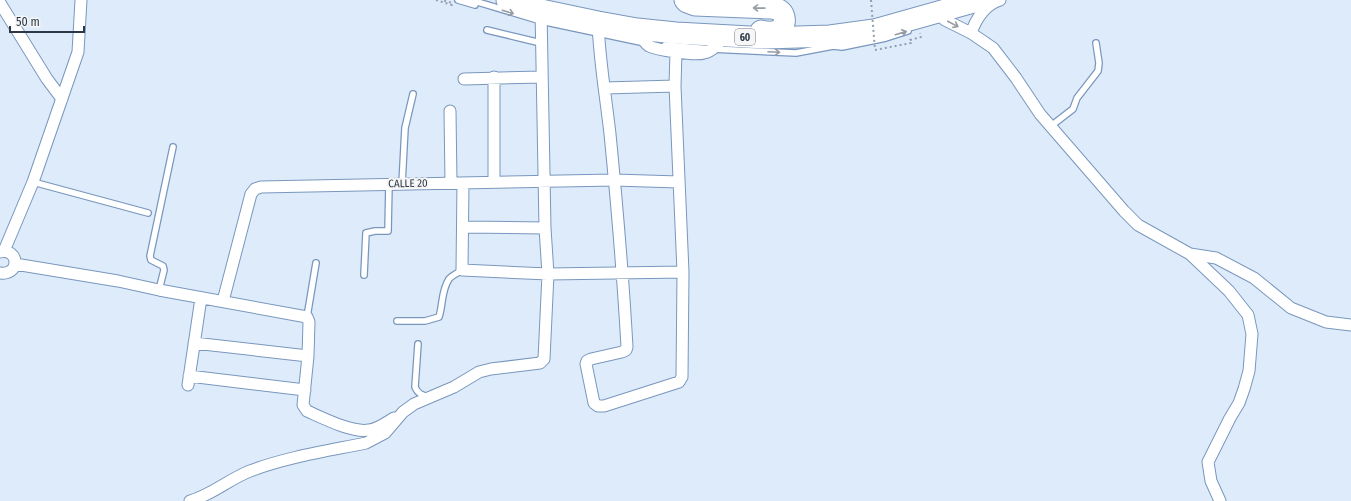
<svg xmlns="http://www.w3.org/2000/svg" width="1351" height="501" font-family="'Fira Sans Condensed',sans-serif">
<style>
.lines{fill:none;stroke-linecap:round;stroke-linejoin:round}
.lane-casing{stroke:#7997bd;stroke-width:8}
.street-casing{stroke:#7997bd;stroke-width:13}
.highway-casing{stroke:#7997bd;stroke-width:23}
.path{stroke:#929faf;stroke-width:2;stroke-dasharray:2 3;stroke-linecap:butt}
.lane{stroke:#fff;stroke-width:5.5}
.street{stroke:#fff;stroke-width:11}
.highway{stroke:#fff;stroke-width:21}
.path-bridge{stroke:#929faf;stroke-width:2;stroke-dasharray:2 3;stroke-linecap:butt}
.oneway{stroke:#959ca4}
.labels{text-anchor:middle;stroke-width:4;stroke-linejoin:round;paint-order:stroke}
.shield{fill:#f6f6f6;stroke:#68717c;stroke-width:1}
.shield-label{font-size:10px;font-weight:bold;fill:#2b3848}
.street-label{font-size:11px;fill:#2b3848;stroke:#f6f6f6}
</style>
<rect width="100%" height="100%" fill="#deebfb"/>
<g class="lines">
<g class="lane-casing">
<path id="lane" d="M458,0L475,5
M471,0L541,21L645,43
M487,30L541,43
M665,45L711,49L796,53L833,46L842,47L886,38L908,31
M1051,126L1073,109L1077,98L1098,71L1099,63L1096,43
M33,182L148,213
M402,184L405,128L413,94
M364,275L366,233L375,231H388L389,184
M159,290L164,270L163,266L151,260L150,256L173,147
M307,317L316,263
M397,321H425L439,317C443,305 441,291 449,279C451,276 458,273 462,270
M418,344L415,387C418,394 422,395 429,397"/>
</g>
<g class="street-casing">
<path id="street" d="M0,3L47,79L62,99
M937,13L945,20L971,33L993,48L1016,78L1040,114L1124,211L1138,225L1190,254L1229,291L1248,315L1252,334L1249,371L1244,389L1239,403L1230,418L1208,462L1211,481L1220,501
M598,22C599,58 606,98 610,134C617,205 623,276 627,347L626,350L622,352L591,359L587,361L586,364L594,403L598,406H604L679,382L682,377L683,272L675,86L676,52
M637,29C640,35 643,42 649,46C657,50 695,56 704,53C713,51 719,43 725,36
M971,33C976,19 984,5 1000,0
M494,77V182
M464,79L542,77
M605,88L675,86
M450,111L451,183
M463,183L462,270L548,274L683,272
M463,227L545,228
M4,251L33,182L78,52L81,0
M0,252C20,248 20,276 0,273
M1190,254L1216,258L1254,278L1291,308L1326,322L1351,325
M15,264L118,281L159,290L307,317L309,322L308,356L303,405L307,411C323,418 352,433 369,430C378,429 387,422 394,418
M223,301L251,194L255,189L261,187L614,180L679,182
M194,343L308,356
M189,376L305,390
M188,385L201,298
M190,501C212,495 229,479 250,471C287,457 327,451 366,443L385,433L403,412L414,404L454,387L479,372L491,369L540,363L544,359L548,274L545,228L541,10"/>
</g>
<g class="highway-casing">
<path id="highway" d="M507,0L541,10L598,22L637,29L676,33L766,38L830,36L874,30L981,0
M685,0L687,2L695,5L770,8C773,8 776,9 779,10C787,15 786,28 777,31C772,33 766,32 761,31"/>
</g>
<path class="path" d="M436,0L452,5V3L442,0
M910,40L921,37L920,33
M875,50L911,43L910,39"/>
<use href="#lane" class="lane"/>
<use href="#street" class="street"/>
<use href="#highway" class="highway"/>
<path class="path-bridge" d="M871,0L875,50"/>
</g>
<defs><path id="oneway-shaft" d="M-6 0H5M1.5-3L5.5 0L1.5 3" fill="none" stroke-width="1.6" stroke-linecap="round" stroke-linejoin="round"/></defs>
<g class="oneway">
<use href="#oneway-shaft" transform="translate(759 8) rotate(-179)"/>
<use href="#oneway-shaft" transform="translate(508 12) rotate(17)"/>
<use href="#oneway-shaft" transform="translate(953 24) rotate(28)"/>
<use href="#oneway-shaft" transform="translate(901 33) rotate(-16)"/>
<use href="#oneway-shaft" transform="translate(774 52) rotate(3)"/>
</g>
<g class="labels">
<rect class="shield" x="735" y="29" width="20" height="16" rx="3"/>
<g class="shield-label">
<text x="745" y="41">60</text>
</g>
<g class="street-label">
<text transform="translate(408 183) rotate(-1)" y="4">CALLE 20</text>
</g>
</g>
<path d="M10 26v6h74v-6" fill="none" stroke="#2b3848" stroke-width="2"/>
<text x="16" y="26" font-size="12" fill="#2b3848" stroke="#f6f6f6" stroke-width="3" paint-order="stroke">50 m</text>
</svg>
